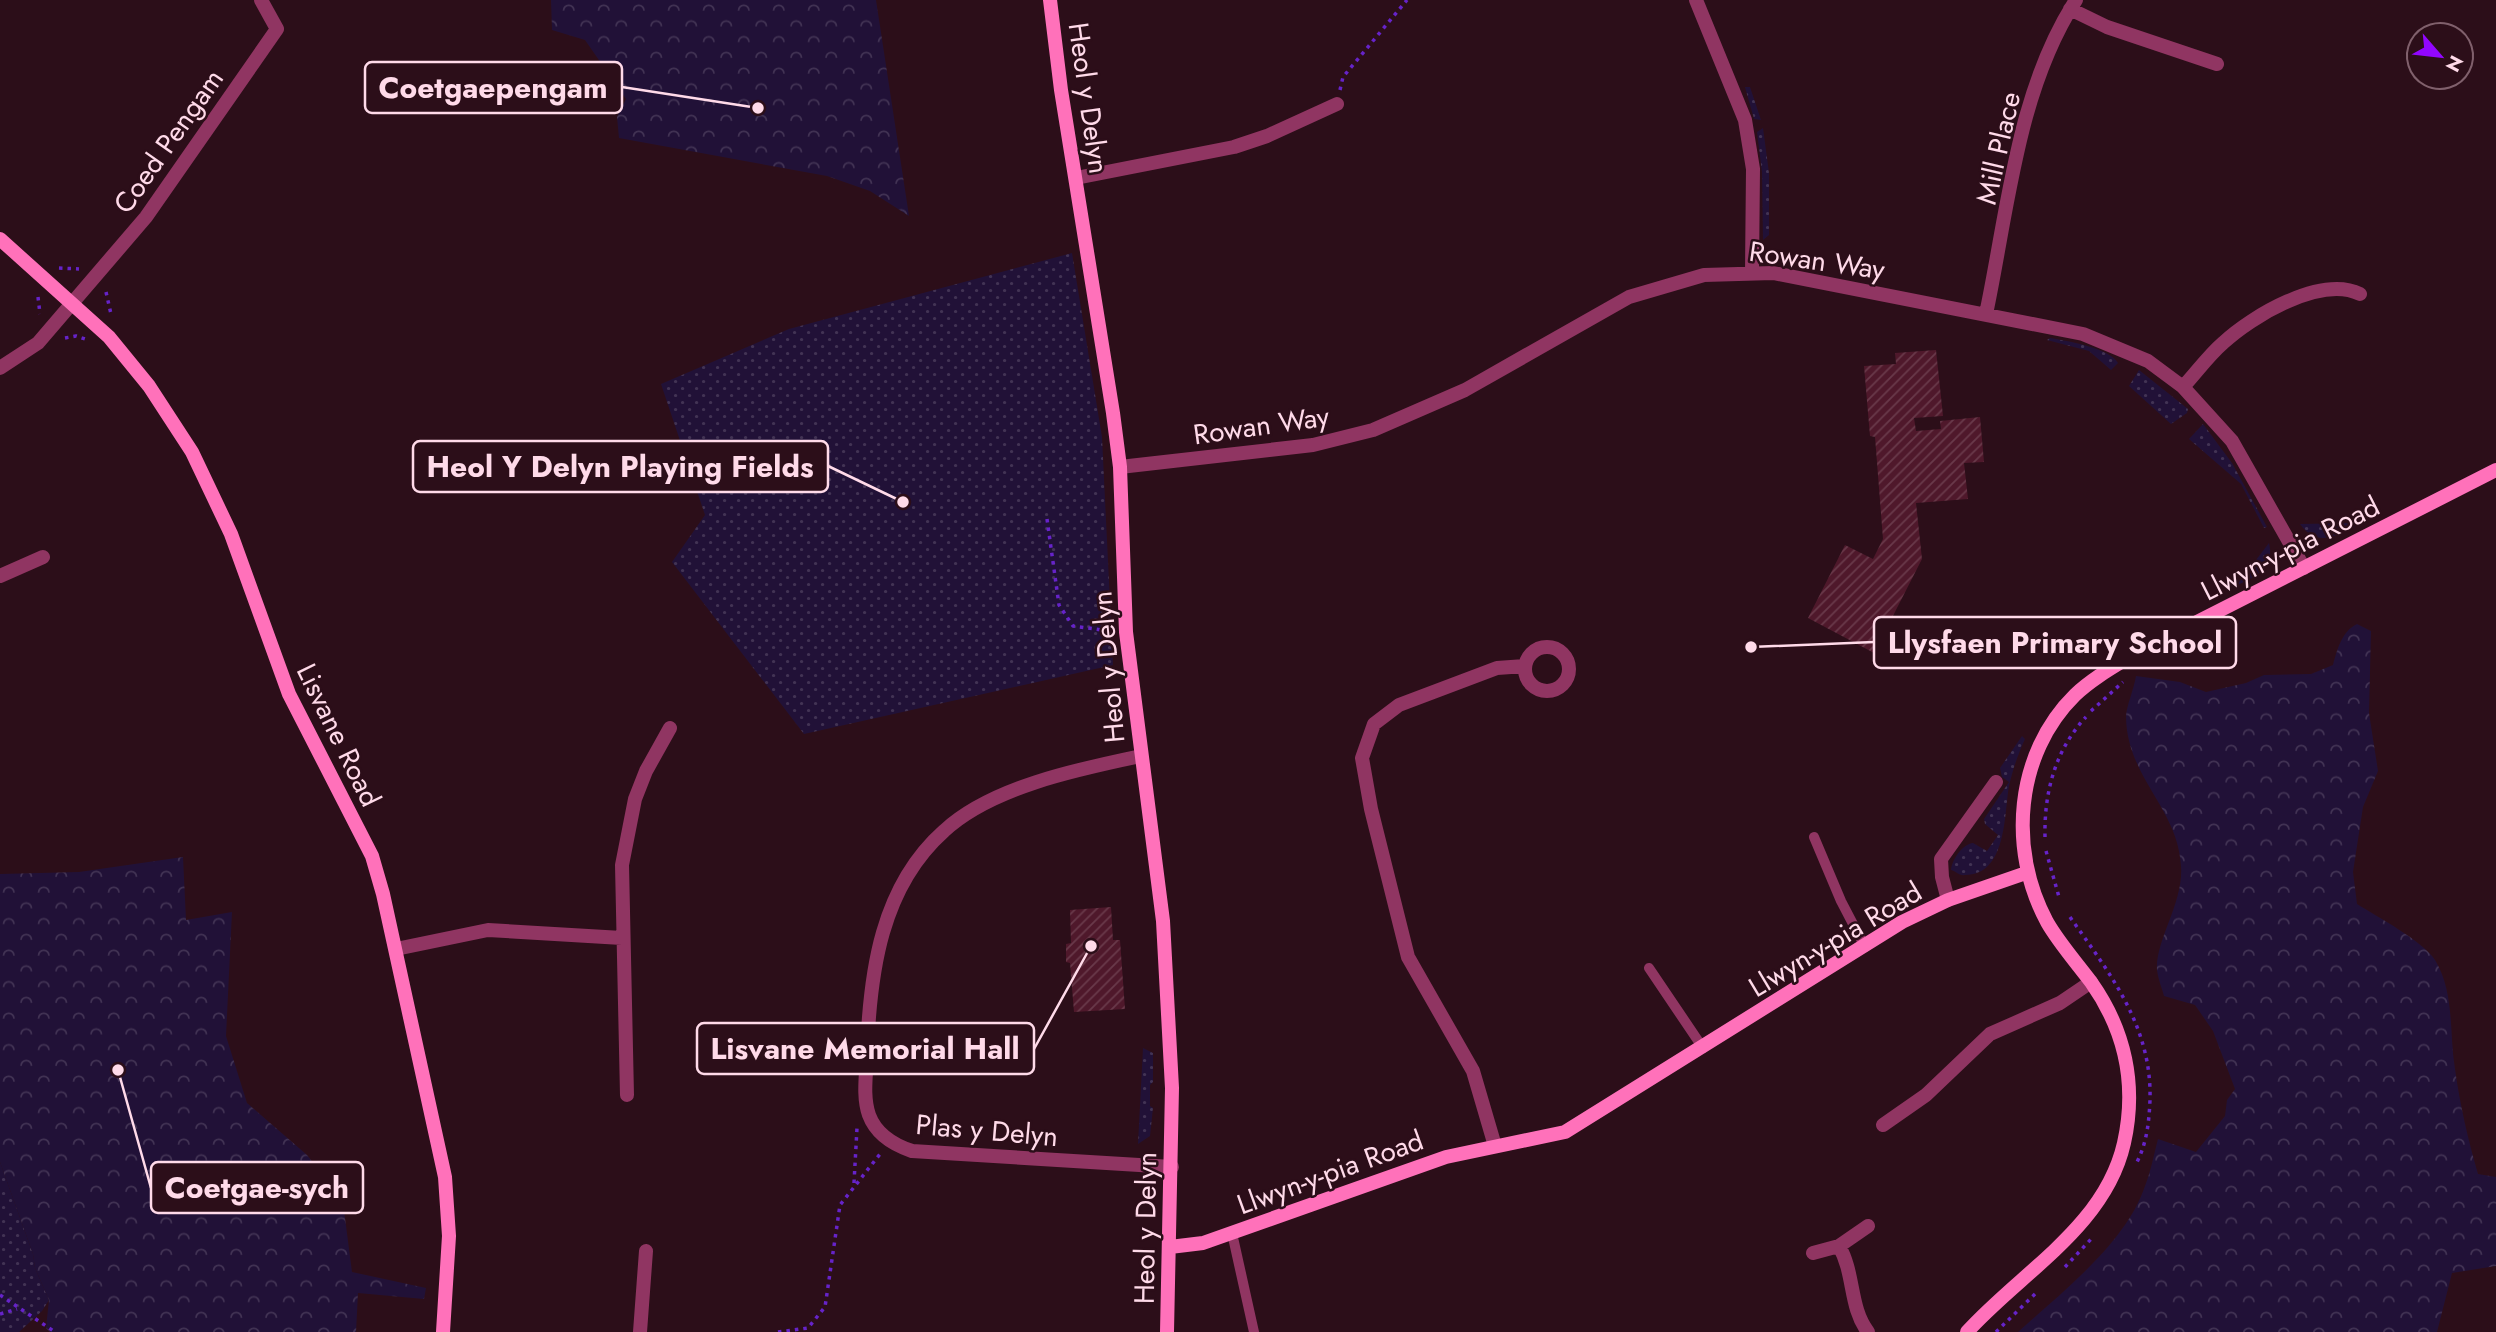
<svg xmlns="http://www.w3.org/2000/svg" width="2496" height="1332" font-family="Jost,sans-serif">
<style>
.green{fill:url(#green-dots)}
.forest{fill:url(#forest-crowns)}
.building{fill:url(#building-hatch)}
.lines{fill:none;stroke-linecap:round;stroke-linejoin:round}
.path{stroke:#6623c9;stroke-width:3.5;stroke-dasharray:3.5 5;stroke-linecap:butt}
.lane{stroke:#903562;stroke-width:10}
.street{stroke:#903562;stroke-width:14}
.secondary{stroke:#ff71ba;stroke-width:14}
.labels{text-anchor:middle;stroke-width:5;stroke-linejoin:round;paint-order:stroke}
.street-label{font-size:28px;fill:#ffdae9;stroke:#2c0e19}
.leader{fill:none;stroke:#ffdae9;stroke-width:2.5}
.callout-dot{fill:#ffdae9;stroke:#2c0e19;stroke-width:2.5}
.callout{fill:#2c0e19;stroke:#ffdae9;stroke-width:2.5}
.callout-label{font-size:30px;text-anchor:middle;font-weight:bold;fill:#ffdae9}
</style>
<defs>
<pattern id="green-dots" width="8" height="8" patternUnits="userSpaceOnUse" patternTransform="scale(1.75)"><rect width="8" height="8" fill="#211137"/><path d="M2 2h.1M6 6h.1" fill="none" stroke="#423354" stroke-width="1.8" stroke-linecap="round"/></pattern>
<pattern id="forest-crowns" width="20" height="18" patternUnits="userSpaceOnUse" patternTransform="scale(1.75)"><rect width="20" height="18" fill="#211137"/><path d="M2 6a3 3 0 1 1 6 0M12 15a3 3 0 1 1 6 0" fill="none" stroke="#423354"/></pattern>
<pattern id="building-hatch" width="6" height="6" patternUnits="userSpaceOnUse" patternTransform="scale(1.75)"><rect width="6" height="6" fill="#4f182b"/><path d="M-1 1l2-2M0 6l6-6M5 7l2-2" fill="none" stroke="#69394a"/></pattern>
</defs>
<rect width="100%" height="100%" fill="#2c0e19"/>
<path class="green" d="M1745,87H1750L1761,120L1754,119Z
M1763,128L1769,173V235L1763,240L1762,172L1757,132Z
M1072,253L1102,437L1113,665L804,734L672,562L705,515L661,384L789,329Z
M2050,338C2067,341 2110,348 2118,363L2111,370L2089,351L2047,340Z
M2139,370L2188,409L2187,413L2171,424L2129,386Z
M2203,424L2232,463L2267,527L2264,528L2241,484L2189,439Z
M2354,523L2355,527C2334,537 2316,547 2300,524Z
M2269,543C2275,569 2256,576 2236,586Z
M2022,736L2025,739C2018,754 2013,769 2009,786C2004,814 2007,875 1965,875C1959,876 1956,871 1951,870C1952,859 1963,844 1973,843L1987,851L1998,835L1985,824L1984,819L2009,782L2002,777L2000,768Z
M1143,1048L1153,1053V1082L1150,1085V1106L1153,1108L1150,1136L1138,1144Z
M0,1162L33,1254L35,1268L49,1300L42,1311L19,1332H0Z"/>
<path class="forest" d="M551,0H876L909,216L870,191L827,176L619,138L617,117L626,99L585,40L552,30Z
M2357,624L2371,631L2369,713L2378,771L2363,807L2353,872L2357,904C2376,916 2423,941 2435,960C2455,993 2449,1033 2455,1069C2460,1105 2468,1139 2478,1174L2496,1177V1266L2452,1273L2437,1332H2018C2062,1292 2126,1243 2145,1186C2151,1171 2154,1154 2158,1139L2196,1152L2225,1116L2227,1100L2235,1089L2213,1031L2195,1005L2164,996C2162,988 2158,979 2157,970C2155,941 2184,902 2181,866C2178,808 2127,778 2126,717C2126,707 2134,689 2136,676L2180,682L2206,692L2246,683L2264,675L2311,674L2333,665C2337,650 2342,631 2357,624Z
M183,857L186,920L232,912L226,1036L247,1103L307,1155L334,1190L342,1195L352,1272L426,1288L424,1299L358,1293L356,1332H50L46,1328L49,1300L35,1268L33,1254L0,1162V874L79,872Z"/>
<path class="building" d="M1936,350L1943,416L1914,418L1916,431L1941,429L1940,421L1980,417L1984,462L1964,463L1968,499L1916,503L1922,559L1874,653L1808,618L1845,545L1873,559L1883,539L1875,437L1870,436L1864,366L1896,364L1895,353Z
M1111,907L1113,940H1120L1125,1009L1074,1012L1070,963L1066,962V944L1071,943L1070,910Z"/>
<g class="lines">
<path class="path" d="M1340,90L1343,77L1407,0
M59,268L79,269
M106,292L111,314
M38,297L40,314
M65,338L76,336L85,339
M1047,519L1059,605L1073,626L1110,631
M2091,711L2123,682
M2045,837C2044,793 2055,750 2086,717
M2046,851L2059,897
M2070,917C2110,974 2152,1026 2150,1100C2149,1122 2147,1142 2137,1162
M854,1183L857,1128
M2065,1267L2093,1237
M0,1295L55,1332
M0,1314L17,1309
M778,1332L808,1328L825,1307L840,1205L880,1154
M1996,1332L2037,1292"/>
<path class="lane" d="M1814,837L1841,901L1865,947
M1649,968L1703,1048
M1232,1233L1254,1332"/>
<path class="street" d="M1696,0L1745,120L1753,169L1752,272
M2070,9L2107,27L2217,64
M1076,178L1234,147L1267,136L1337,104
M1986,314C2008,210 2017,91 2076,0
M0,368L38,343L146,217L277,29L261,0
M2183,387C2197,372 2208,356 2223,343C2252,316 2321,275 2360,294
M1120,467L1313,445L1373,430L1465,390L1629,297L1704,275L1773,273L2083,334L2148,361L2183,387L2232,441L2304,568
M0,576L43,557
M1525 669a22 22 0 1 1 44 0a22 22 0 1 1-44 0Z
M1141,756C1079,769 991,787 944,831C881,887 870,972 867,1051C867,1071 862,1095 869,1115C876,1134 894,1145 912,1151L1172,1167
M1948,900L1942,877L1941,859L1996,782
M396,949L488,930L622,938
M627,1095L622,865L635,799L646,771L670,728
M1883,1125L1926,1095L1990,1034L2060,1003L2091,982
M1495,1146L1473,1071L1408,957L1371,809L1362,758L1374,724L1399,705L1497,668L1525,666
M1839,1246C1855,1274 1849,1307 1868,1332
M1813,1253L1839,1246L1868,1226
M640,1332L646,1251"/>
<path class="secondary" d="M1050,0L1061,90L1113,413L1120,467L1126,632L1163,921L1172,1088L1167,1332
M0,239L109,337L149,386L192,452L231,534L289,694L372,856L383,894L445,1177L449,1236L443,1332
M1170,1247L1203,1243L1446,1157L1565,1132L1902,922L1948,900L2026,873
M1967,1332C2021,1272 2105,1227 2124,1143C2137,1085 2125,1030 2091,982C2076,962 2059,943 2047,922C2008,850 2015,754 2075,695C2093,678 2115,666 2136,653L2496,470"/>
</g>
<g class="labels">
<g class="street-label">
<text transform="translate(1089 98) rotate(82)" y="10">Heol y Delyn</text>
<text transform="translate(168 141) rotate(-55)" y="10">Coed Pengam</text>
<text transform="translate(1998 148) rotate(-77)" y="10">Mill Place</text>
<text transform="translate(1817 260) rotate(8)" y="10">Rowan Way</text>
<text transform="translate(1261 425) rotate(-8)" y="10">Rowan Way</text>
<text transform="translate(2290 548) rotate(-27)" y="10">Llwyn-y-pia Road</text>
<text transform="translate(1108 667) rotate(-95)" y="10">Heol y Delyn</text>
<text transform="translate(339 735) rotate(64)" y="10">Lisvane Road</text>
<text transform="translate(1835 939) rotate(-31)" y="10">Llwyn-y-pia Road</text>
<text transform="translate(987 1130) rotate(5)" y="10">Plas y Delyn</text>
<text transform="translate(1330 1172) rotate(-20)" y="10">Llwyn-y-pia Road</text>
<text transform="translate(1145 1228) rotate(-89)" y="10">Heol y Delyn</text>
</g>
</g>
<path class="leader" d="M758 108L622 87M903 502L828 466M1751 647L1874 642M1091 946L1034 1049M118 1070L151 1188"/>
<g class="callout-dot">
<circle cx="758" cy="108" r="7"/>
<circle cx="903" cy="502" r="7"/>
<circle cx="1751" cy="647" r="7"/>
<circle cx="1091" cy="946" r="7"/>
<circle cx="118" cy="1070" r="7"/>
</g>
<g class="callout">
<rect x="365" y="62" width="257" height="51" rx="7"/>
<rect x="413" y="441" width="415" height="51" rx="7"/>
<rect x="1874" y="617" width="362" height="51" rx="7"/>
<rect x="697" y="1023" width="337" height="51" rx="7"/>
<rect x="151" y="1162" width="212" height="51" rx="7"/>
</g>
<g class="callout-label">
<text x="493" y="98">Coetgaepengam</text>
<text x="620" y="477">Heol Y Delyn Playing Fields</text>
<text x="2055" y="653">Llysfaen Primary School</text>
<text x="865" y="1059">Lisvane Memorial Hall</text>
<text x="257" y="1198">Coetgae-sych</text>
</g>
<g transform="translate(2440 56) rotate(118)"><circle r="33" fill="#2c0e19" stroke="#80606c" stroke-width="2"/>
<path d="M0-5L12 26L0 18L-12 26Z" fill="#9206ff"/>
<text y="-10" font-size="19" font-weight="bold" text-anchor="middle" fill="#ffdae9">N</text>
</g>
</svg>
